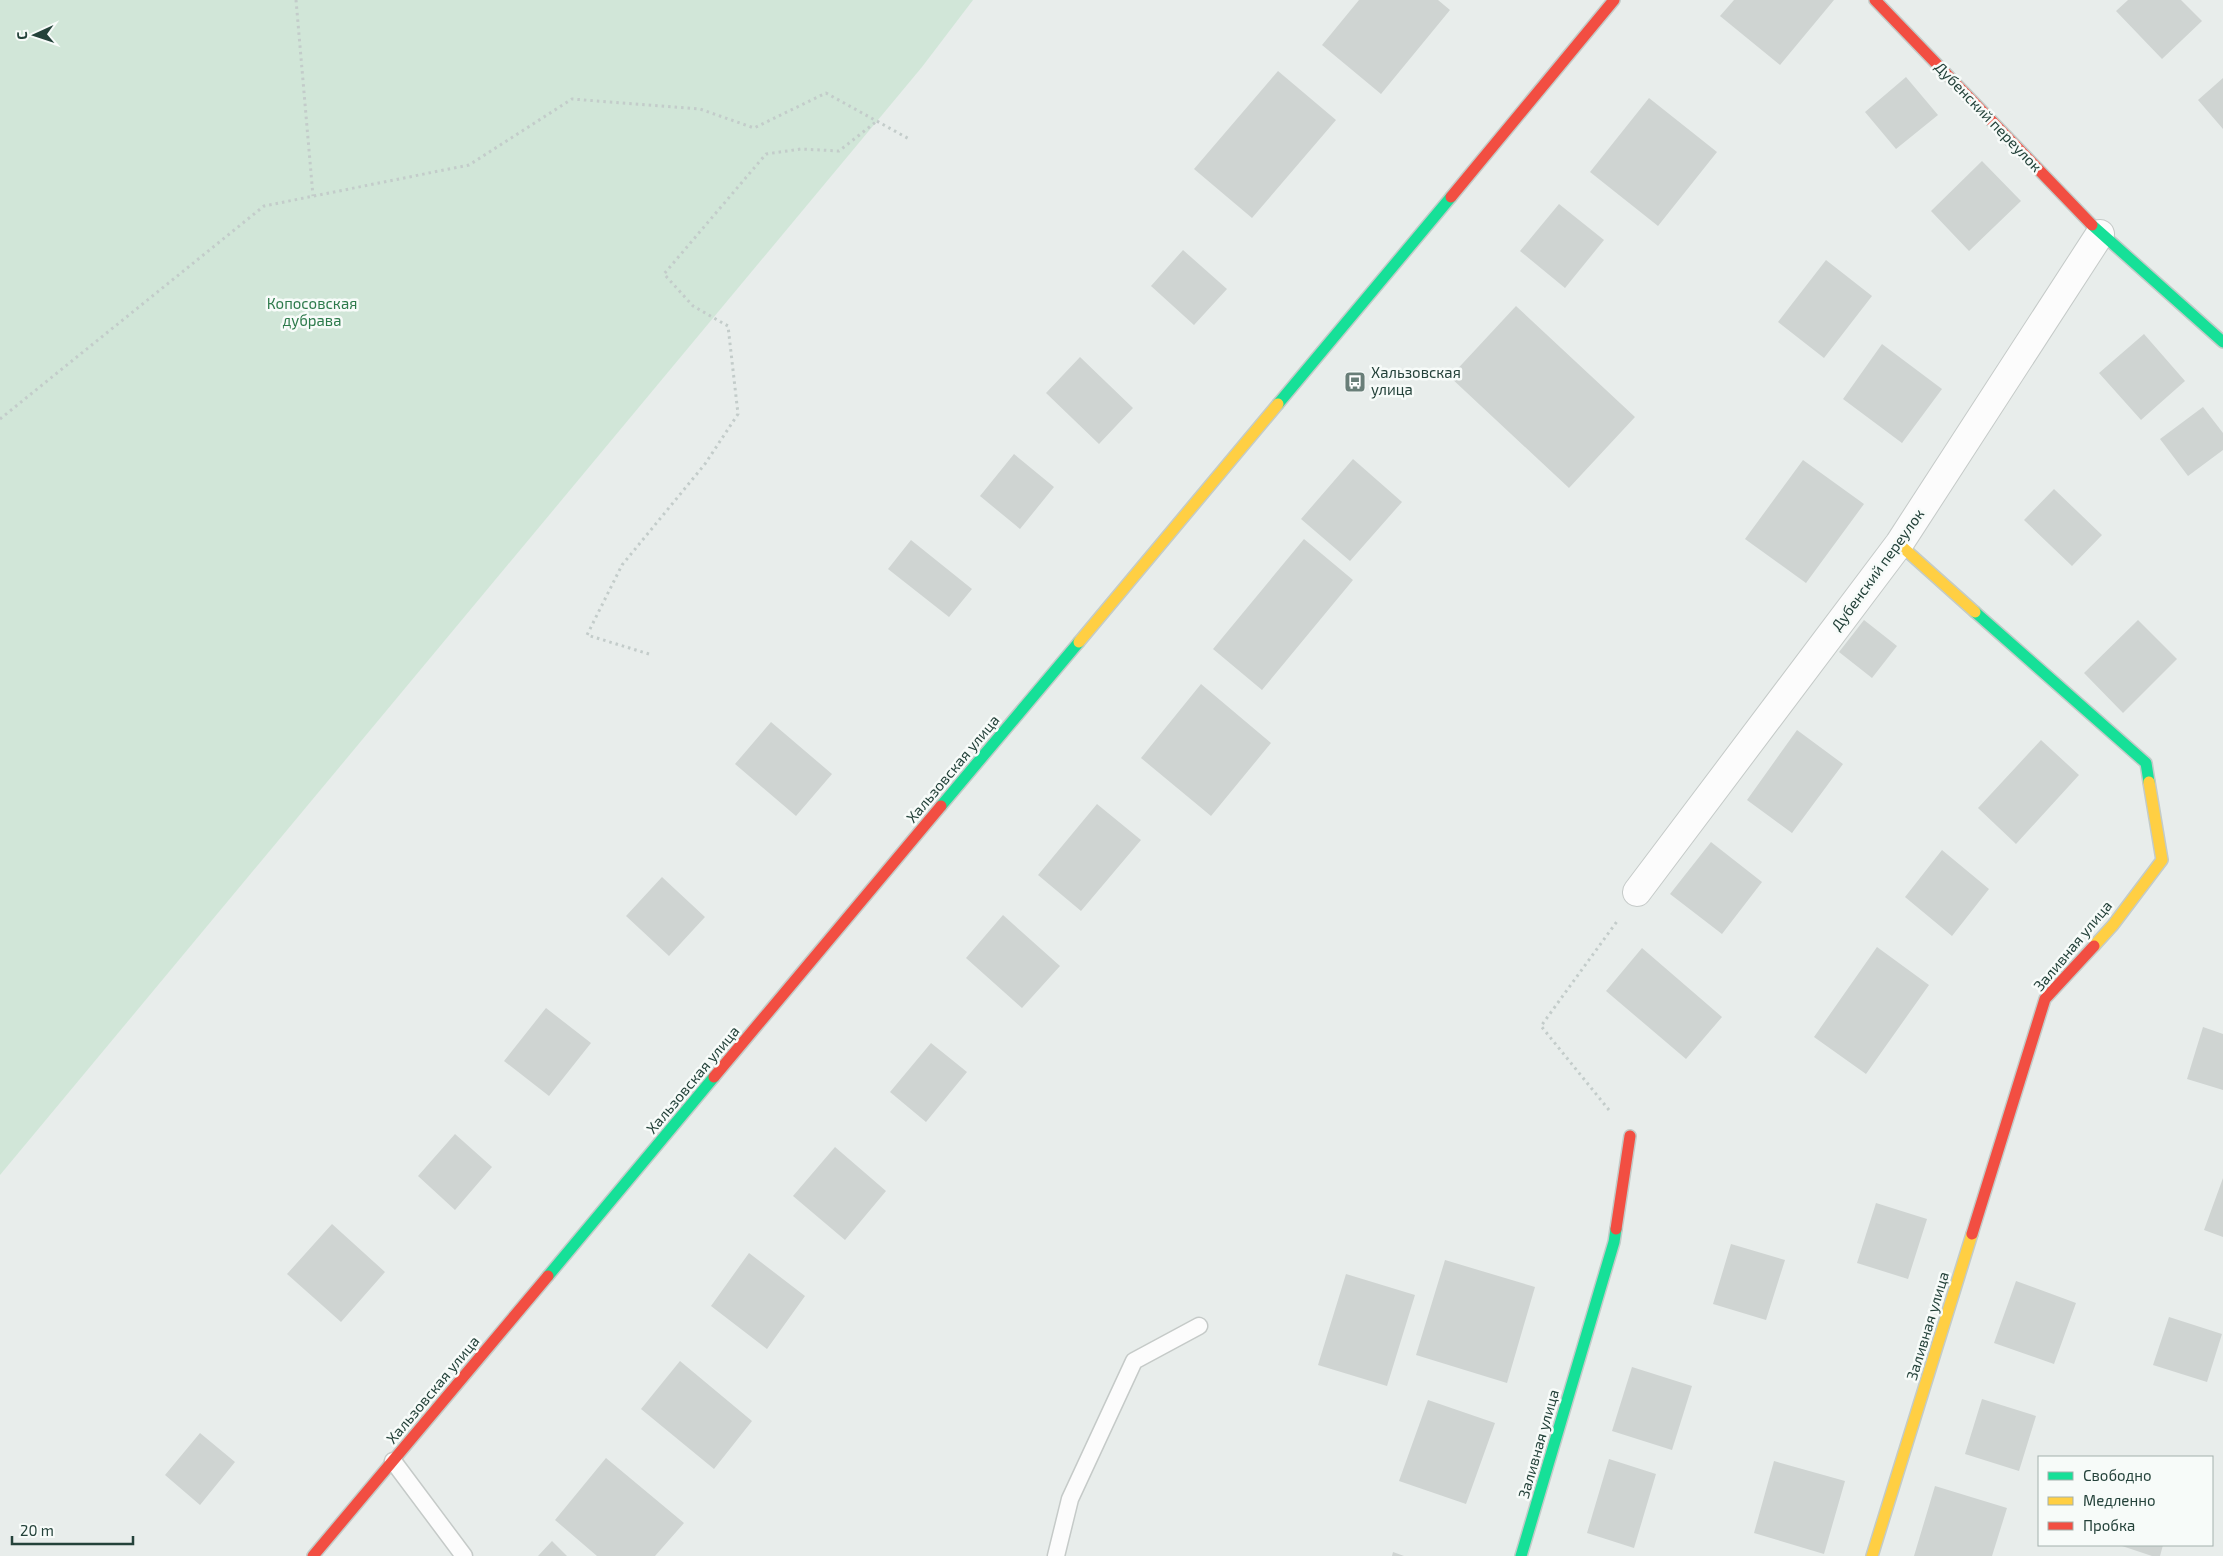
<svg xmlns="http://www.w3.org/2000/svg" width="2223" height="1556" font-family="'Exo 2',sans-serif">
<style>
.green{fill:#d1e6d8}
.building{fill:#cfd4d2}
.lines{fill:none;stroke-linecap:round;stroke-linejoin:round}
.lane-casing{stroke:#c5cac8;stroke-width:19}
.street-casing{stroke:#c5cac8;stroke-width:30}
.fast-casing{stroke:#c3cbc8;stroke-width:14}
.slow-casing{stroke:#c3cbc8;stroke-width:14}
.jam-casing{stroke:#c3cbc8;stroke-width:14}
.path{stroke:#c3ccca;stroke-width:3;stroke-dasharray:2.5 4;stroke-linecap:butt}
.lane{stroke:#fcfcfc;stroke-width:16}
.street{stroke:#fcfcfc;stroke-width:28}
.fast{stroke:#16e098;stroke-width:11}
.slow{stroke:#ffcf43;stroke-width:11}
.jam{stroke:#f24e42;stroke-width:11}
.labels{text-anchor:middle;stroke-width:5;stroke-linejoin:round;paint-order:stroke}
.street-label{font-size:15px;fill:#24423a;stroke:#f7fbf9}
.park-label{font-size:15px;fill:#2d7a4b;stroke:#f7fbf9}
.poi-label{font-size:15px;fill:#24423a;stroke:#f7fbf9;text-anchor:start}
</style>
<rect width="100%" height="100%" fill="#e8edeb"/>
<path class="green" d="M0,0H973L922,67L0,1175Z"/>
<path class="building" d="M1359,0H1438L1450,10L1381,94L1322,45Z
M1734,0H1834L1780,65L1720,16Z
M2128,0H2181L2202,21L2162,59L2116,11Z
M1278,71L1336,120L1252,218L1194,169Z
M1906,77L1938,115L1896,149L1865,112Z
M2223,78V129L2198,100Z
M1649,98L1717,152L1658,226L1590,172Z
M1982,161L2021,201L1969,251L1931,211Z
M1559,204L1604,240L1565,288L1520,251Z
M1183,250L1227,289L1194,325L1151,286Z
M1826,260L1872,296L1824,358L1778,322Z
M1516,306L1635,417L1569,488L1450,377Z
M2144,334L2185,381L2141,420L2099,373Z
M1882,344L1942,389L1902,443L1843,399Z
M1080,357L1133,408L1099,444L1046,393Z
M2203,407L2223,433V450L2188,476L2160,439Z
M1014,454L1054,487L1020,529L980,496Z
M1353,459L1402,502L1350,561L1301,519Z
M1803,460L1864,504L1806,583L1745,539Z
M2054,489L2102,535L2072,566L2024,520Z
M1304,539L1353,580L1262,690L1213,649Z
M911,540L972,589L949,617L888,569Z
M1864,620L1897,646L1872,678L1839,652Z
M2138,620L2177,659L2123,713L2084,673Z
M1201,684L1271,743L1211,816L1141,758Z
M771,722L832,774L796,816L735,764Z
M1797,730L1843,764L1792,833L1747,800Z
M2041,740L2079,775L2016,844L1978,808Z
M1097,804L1141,840L1081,911L1038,875Z
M1711,842L1762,882L1722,934L1670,894Z
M1942,850L1989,889L1952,936L1905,897Z
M662,877L705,917L669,956L626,916Z
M1003,915L1060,966L1022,1008L966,958Z
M1877,947L1929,985L1866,1074L1814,1037Z
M1642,948L1722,1017L1686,1059L1606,991Z
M546,1008L591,1043L549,1096L504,1061Z
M2203,1027L2223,1034V1090L2187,1079Z
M931,1043L967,1072L926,1122L890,1092Z
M455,1134L492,1167L455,1210L418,1176Z
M835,1147L886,1191L845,1240L793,1196Z
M2223,1178V1237L2204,1230Z
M1876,1203L1927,1219L1908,1279L1857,1263Z
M332,1224L385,1272L341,1322L287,1274Z
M1731,1244L1785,1260L1766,1320L1713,1304Z
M749,1253L805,1296L767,1349L711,1306Z
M1445,1260L1535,1287L1507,1383L1416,1355Z
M1346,1274L1415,1295L1387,1386L1318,1365Z
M2016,1281L2076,1303L2054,1364L1994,1343Z
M2169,1317L2222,1334L2207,1382L2153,1365Z
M680,1361L752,1421L714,1469L641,1409Z
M1632,1367L1692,1386L1672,1450L1612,1431Z
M1982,1399L2036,1416L2019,1471L1965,1454Z
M1428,1400L1495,1423L1466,1504L1399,1481Z
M200,1433L235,1462L200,1505L165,1475Z
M606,1458L684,1523L655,1556H597L555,1520Z
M1609,1459L1656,1474L1634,1548L1587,1533Z
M1774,1461L1845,1481L1824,1554L1754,1533Z
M1935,1486L2007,1508L1992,1556H1914Z
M552,1541L567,1556H538Z
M2119,1545H2163L2160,1556H2152Z
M1393,1552L1404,1556H1392Z"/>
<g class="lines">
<g class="lane-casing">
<path id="lane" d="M393,1461L464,1556
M1056,1556L1070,1499L1134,1361L1199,1326"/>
</g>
<g class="street-casing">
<path id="street" d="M1637,892L1899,544L2100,234"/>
</g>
<g class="fast-casing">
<path id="fast" d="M2092,225L2223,342
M1278,404L1451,197
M1975,612L2146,763L2149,782
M941,806L1079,642
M548,1276L714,1077
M1521,1556L1614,1242L1616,1229"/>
</g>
<g class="slow-casing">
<path id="slow" d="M1899,544L1975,612
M1079,642L1278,404
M2094,946L2113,925L2162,860L2149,782
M1872,1556L1972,1234"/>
</g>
<g class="jam-casing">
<path id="jam" d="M1875,0L2092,225
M1451,197L1614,0
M714,1077L941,806
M1616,1229L1630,1136
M1972,1234L2045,999L2094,946
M313,1556L548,1276"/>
</g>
<path class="path" d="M296,0L313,196
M0,419L264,206L469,165L572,99L700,109L754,128L826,93L911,140
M649,654L587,635L622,565L705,464L738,414L728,326L693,306L664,274L766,154L801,149L839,151L877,121
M1609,1110L1541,1026L1618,920"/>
<use href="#lane" class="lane"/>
<use href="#street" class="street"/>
<use href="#fast" class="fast"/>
<use href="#slow" class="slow"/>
<use href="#jam" class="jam"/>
</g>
<defs>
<g id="bus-square" transform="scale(1.125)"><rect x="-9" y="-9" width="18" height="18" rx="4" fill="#697e78" stroke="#f7fbf9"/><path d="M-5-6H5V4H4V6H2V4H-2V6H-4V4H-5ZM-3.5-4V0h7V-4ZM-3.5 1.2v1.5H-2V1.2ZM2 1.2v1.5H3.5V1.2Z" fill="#fff"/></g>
</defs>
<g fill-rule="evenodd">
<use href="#bus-square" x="1355" y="382"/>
</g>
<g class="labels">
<g class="street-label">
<text transform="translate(1988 117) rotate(46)" y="5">Дубенский переулок</text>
<text transform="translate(1878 570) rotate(-54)" y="5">Дубенский переулок</text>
<text transform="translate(953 769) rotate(-50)" y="5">Хальзовская улица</text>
<text transform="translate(2073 946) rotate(-50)" y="5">Заливная улица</text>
<text transform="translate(693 1080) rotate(-50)" y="5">Хальзовская улица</text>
<text transform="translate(1928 1326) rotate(-73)" y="5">Заливная улица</text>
<text transform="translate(433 1390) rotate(-50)" y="5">Хальзовская улица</text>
<text transform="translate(1539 1444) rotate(-74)" y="5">Заливная улица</text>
</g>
<g class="park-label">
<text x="312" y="309">Копосовская<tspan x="312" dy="17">дубрава</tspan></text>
</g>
<g class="poi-label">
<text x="1371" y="378">Хальзовская<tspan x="1371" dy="17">улица</tspan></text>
</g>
</g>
<rect x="2038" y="1456" width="175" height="90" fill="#f7fbf9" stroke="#a3b1ad"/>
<rect x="2048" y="1472" width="25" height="8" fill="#16e098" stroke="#a3b1ad"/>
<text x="2083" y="1481" font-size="15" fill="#24423a">Свободно</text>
<rect x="2048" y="1497" width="25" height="8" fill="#ffcf43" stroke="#a3b1ad"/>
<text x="2083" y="1506" font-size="15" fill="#24423a">Медленно</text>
<rect x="2048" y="1522" width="25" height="8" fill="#f24e42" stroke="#a3b1ad"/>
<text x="2083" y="1531" font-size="15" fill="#24423a">Пробка</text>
<g transform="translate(35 35) rotate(267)" stroke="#f7fbf9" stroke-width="4" paint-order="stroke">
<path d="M0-4L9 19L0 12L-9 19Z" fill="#24423a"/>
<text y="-8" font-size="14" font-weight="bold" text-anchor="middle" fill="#24423a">С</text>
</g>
<path d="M12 1536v8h121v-8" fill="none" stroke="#24423a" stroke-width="2.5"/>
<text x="20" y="1536" font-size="15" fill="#24423a" stroke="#f7fbf9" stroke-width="4" paint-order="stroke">20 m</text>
</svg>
